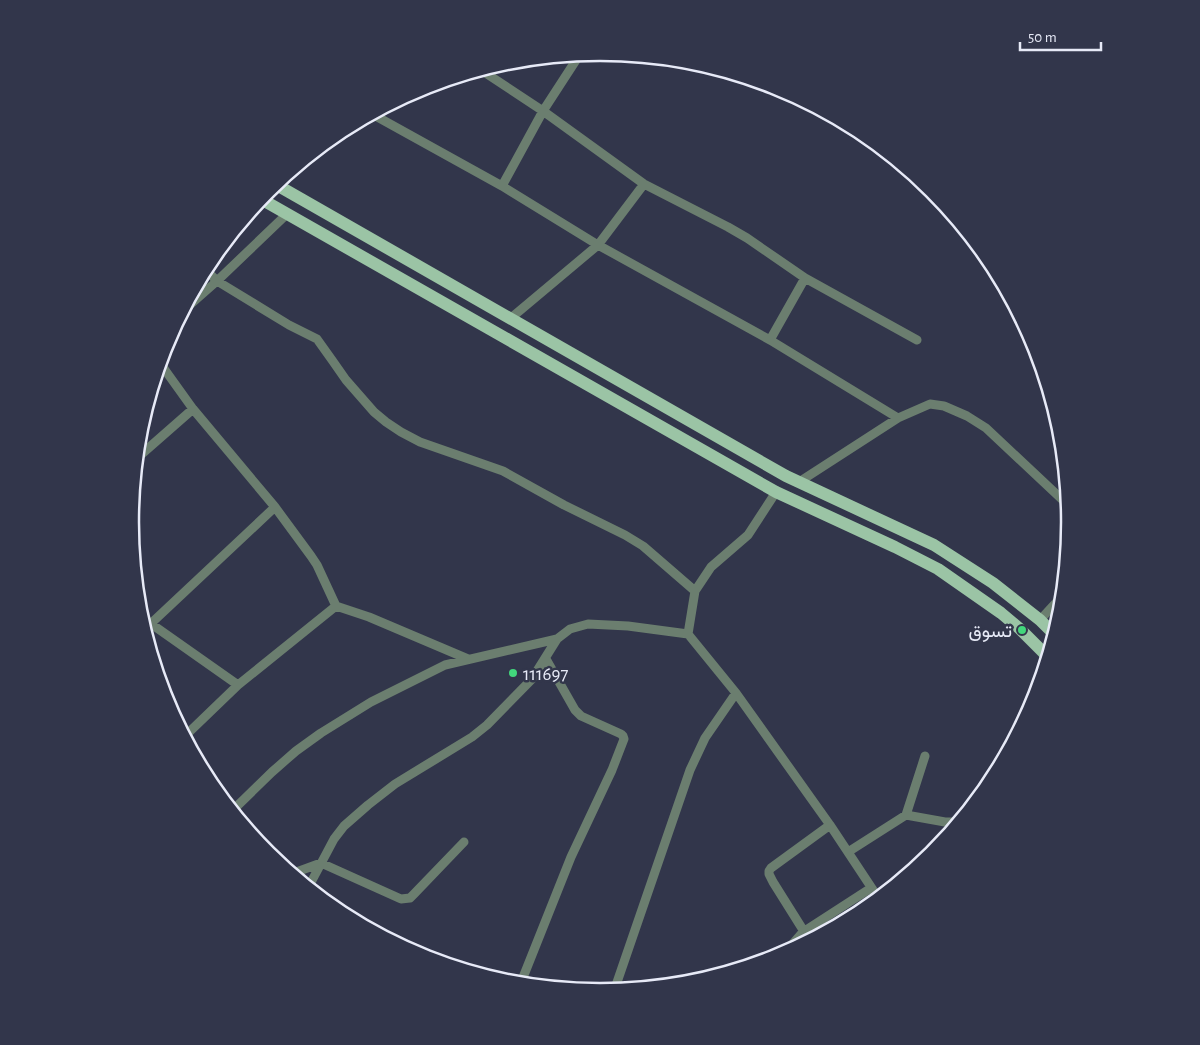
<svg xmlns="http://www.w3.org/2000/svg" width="1200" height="1045" font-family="'Alegreya Sans',Vazirmatn,sans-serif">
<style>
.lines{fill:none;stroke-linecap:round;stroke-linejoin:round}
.street{stroke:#6b7e6f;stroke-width:9}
.primary{stroke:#9bc4a5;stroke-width:12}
.poi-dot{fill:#42d77c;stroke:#32364b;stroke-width:2}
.labels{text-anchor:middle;stroke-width:5;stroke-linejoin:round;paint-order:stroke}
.poi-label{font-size:19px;fill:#e7eaf7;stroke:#32364b;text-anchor:end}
.rim{fill:none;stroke:#e7eaf7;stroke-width:2.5}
</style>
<rect width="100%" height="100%" fill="#32364b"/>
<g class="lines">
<path class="street" d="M481,70L543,111L644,184L728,227L747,238L805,278L917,340
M372,114L502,186L598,245L770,340L898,418
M502,186L543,111L580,54
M205,269L217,281L289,325L317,339L332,360L346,380L374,412L386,422L401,432L420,442L503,471L564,505L625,535L643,546L695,591
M183,311L217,281L287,214
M511,318L598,245L644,184
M770,340L805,278
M160,363L193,409L275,507L311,556L317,565L336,606L369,617L468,659
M136,459L193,409
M799,482L898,418L930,404L944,406L967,416L986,428L1068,505
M140,616L238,685
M1040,620L1063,595
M144,630L275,507
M688,634L695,591L711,567L748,535L776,492
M184,737L238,685L336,606
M232,811L272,772L296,751L321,733L371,702L445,665L557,639
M906,815L925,756
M848,852L906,815L945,822H960
M291,874L321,863L401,899L410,898L414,894L464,842
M308,888L334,839L344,826L368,805L395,784L472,737L487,725L532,679L557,639L570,629L588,624L628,626L688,634L736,693L830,825L879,899
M810,941L773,882L769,874V871L771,868L830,825
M783,955L803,932L871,888
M522,980L555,988
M520,985L571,857L612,770L624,739L623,736L621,734L581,716L575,710L546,659
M614,991L690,770L705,738L736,693"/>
<path class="primary" d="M275,184L786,476L934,545L993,583L1040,620L1055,635
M261,199L776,492L895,547L938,569L1001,613L1020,629L1048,657"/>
</g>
<g class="poi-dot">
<circle cx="1022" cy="630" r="5"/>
<circle cx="513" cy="673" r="5"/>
</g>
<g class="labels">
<g class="poi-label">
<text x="1012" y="637">تسوق</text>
<text x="523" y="680" text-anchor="start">111697</text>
</g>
</g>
<path d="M0 0H1200V1045H0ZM139 522a461 461 0 1 1 922 0a461 461 0 1 1-922 0Z" fill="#32364b" fill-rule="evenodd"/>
<path class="rim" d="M139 522a461 461 0 1 1 922 0a461 461 0 1 1-922 0Z"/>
<path d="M1020 42v8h81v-8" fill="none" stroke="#e7eaf7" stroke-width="2.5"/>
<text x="1028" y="42" font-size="15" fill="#e7eaf7" stroke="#32364b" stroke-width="4" paint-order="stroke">50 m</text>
</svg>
